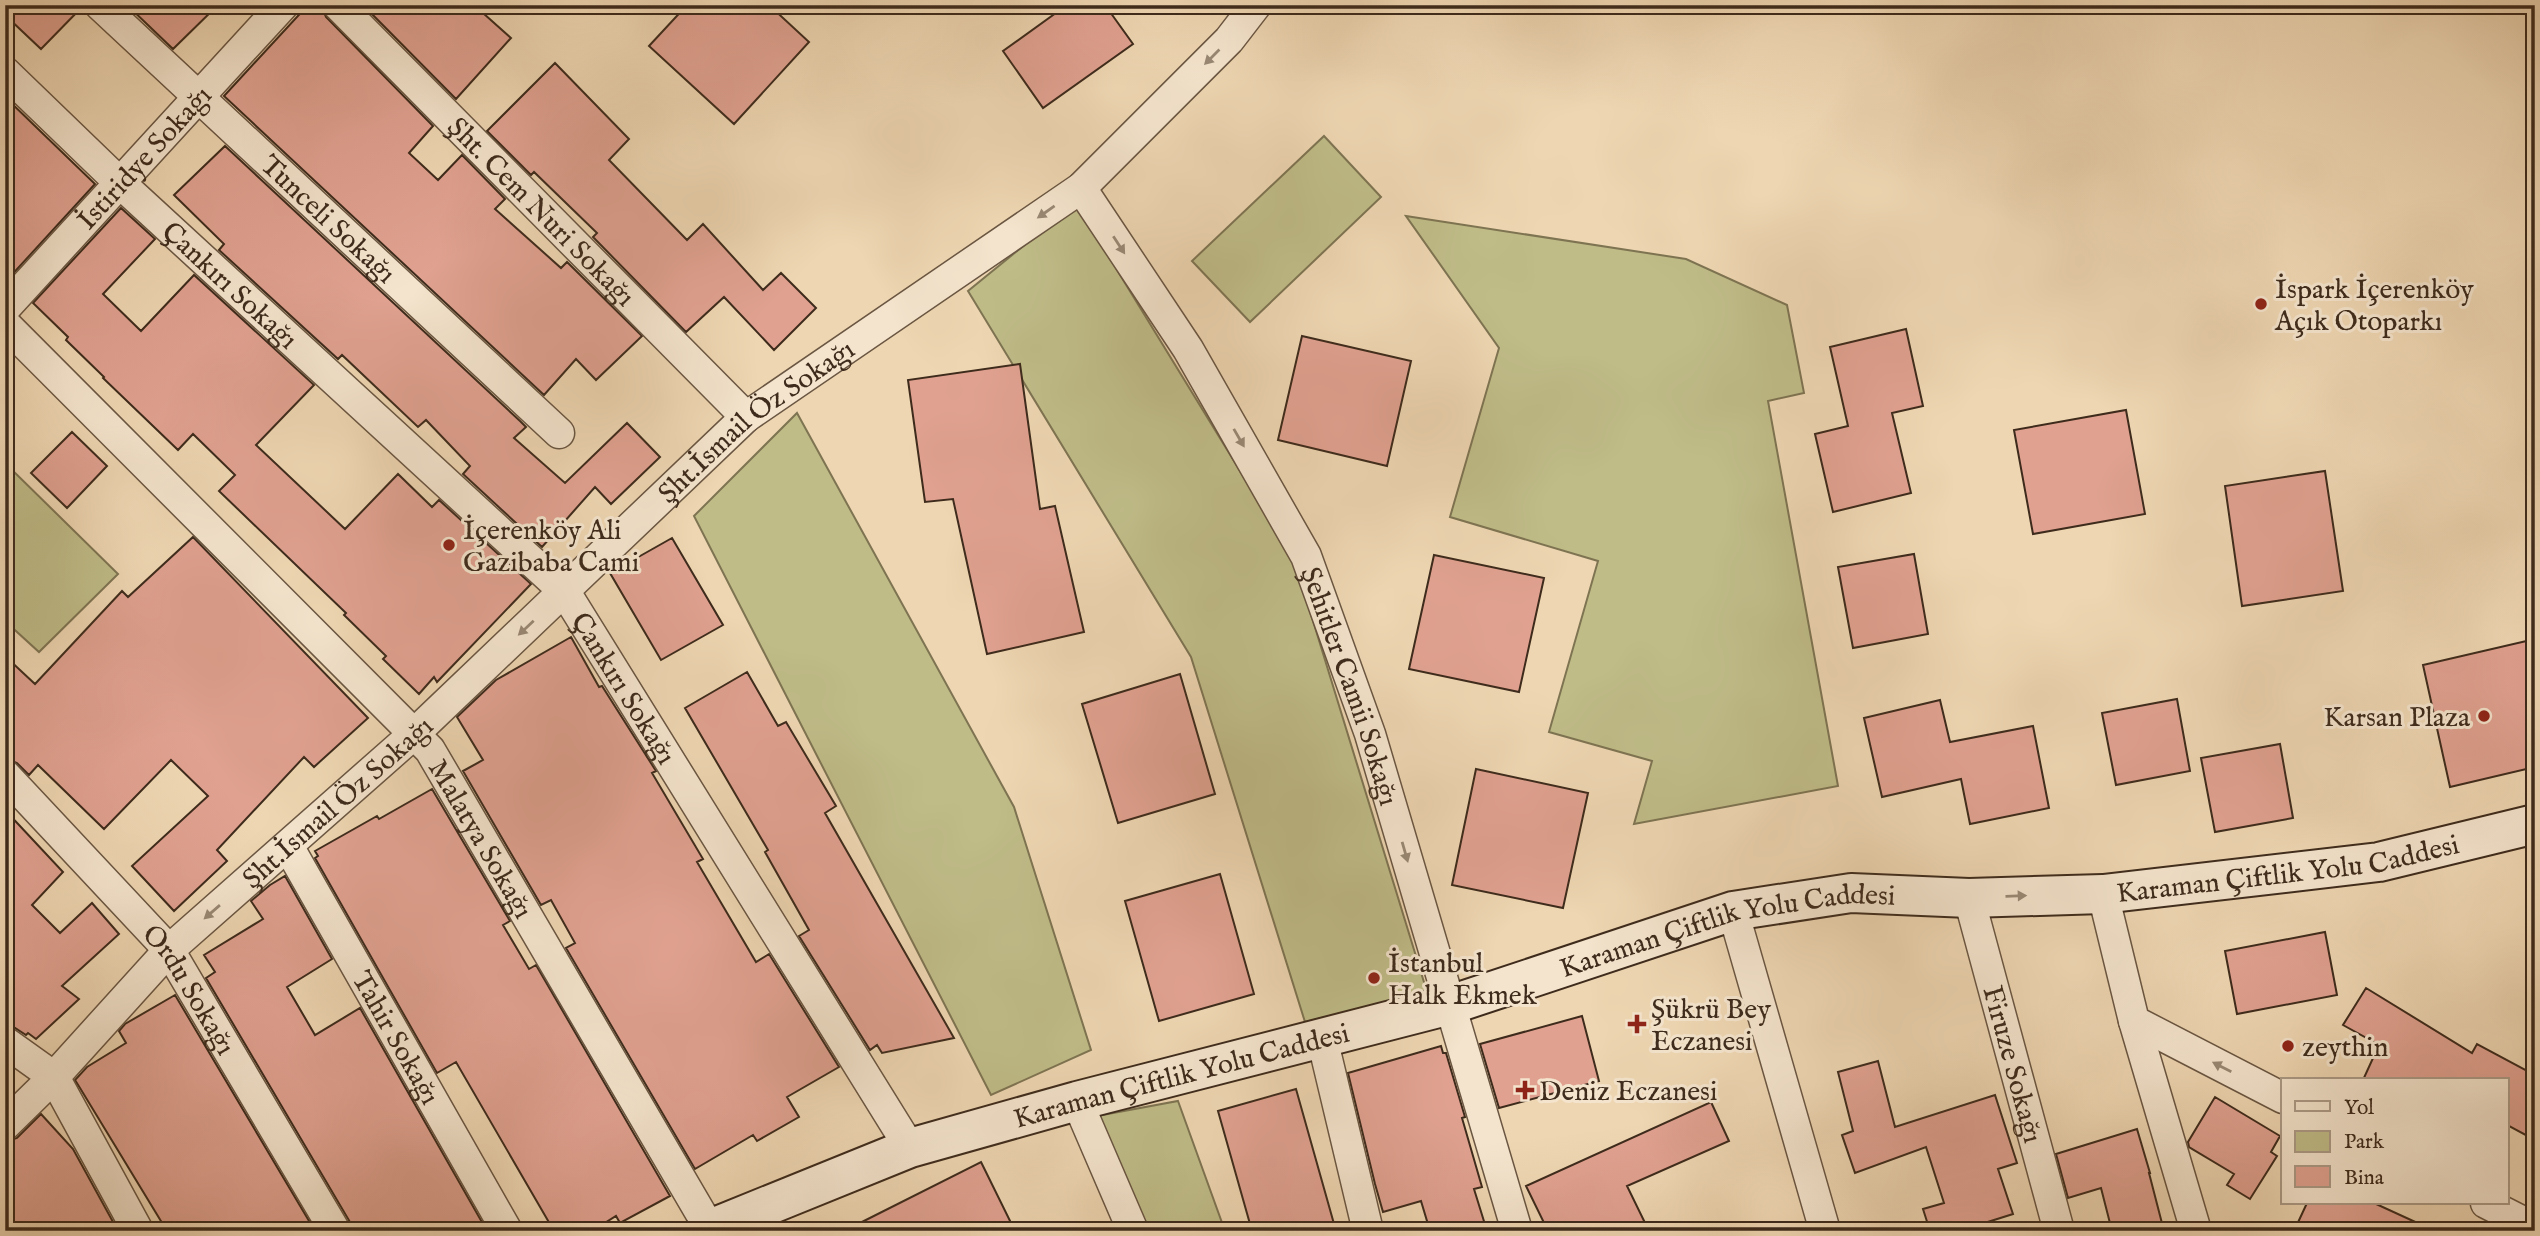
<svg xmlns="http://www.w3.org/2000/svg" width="2540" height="1236" font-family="'IM FELL English',serif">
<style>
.green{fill:#bfbc88;stroke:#7e7452;stroke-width:2}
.building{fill:#e0a190;stroke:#3e2b1c;stroke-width:2}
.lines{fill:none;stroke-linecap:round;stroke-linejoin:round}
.street-casing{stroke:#6a5642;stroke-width:33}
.secondary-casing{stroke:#3e2b1c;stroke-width:42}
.street{stroke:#f4e4cd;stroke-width:30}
.secondary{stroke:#f4e4cd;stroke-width:38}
.oneway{fill:#998874}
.poi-dot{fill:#8f2418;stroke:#f4e4cd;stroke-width:2.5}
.labels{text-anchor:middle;stroke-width:6;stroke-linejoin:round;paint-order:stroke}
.street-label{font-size:28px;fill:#3e2b1c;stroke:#f4e4cd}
.poi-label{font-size:28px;fill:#3e2b1c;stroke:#f4e4cd;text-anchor:start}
</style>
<rect width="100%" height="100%" fill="#eed6b2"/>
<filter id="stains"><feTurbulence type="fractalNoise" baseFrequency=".00286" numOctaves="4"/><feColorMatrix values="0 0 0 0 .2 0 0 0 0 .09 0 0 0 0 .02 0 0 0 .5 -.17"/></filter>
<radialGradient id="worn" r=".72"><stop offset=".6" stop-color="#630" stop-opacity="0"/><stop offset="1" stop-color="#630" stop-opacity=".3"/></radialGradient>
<path class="green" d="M1324,136L1381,197L1250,322L1192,261Z
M1076,203L1294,559L1427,992L1305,1022L1191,657L968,291Z
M1406,216L1686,259L1787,305L1804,393L1768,401L1838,786L1634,824L1652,761L1549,732L1598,561L1450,517L1499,348Z
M797,413L1014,807L1091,1050L991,1095L694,516Z
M5,463L118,574L39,652L5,621Z
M1178,1101L1225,1231H1121L1070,1121Z"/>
<path class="building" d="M5,5H83V6L41,49L5,15Z
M127,5H218L173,49Z
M308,5H321L326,17L433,126L409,153L438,180L462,155L505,199L495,209L561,268L567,262L642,336L596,380L576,359L544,395L224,96Z
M363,5H474L511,38L456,99Z
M687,5H769L809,42L734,124L649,46Z
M1067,5H1105L1133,44L1043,108L1003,51Z
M555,63L629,139L609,160L687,240L703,224L763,290L781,273L816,308L774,350L724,297L686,332L593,237L597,233L534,172L531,175L487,131Z
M5,97L95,184L8,279L5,276Z
M225,146L520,421L526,427L514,438L565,483L627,423L660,457L611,504L595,487L542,547L463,474L470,466L426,420L418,427L342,355L338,359L219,250L224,244L174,195Z
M121,208L155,239L103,294L141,331L194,275L314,385L256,445L345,529L398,474L432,507L439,500L531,584L437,682L434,677L419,694L383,659L386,656L344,615L346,613L219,491L235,475L193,434L178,450L103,378L104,377L66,340L68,337L33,303Z
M1906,329L1923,406L1892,413L1911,493L1833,512L1815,434L1848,426L1830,347Z
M1302,336L1411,361L1387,466L1278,440Z
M1020,364L1040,509L1055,506L1084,632L987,654L953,499L925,502L908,380Z
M2126,410L2145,514L2033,534L2014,430Z
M72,432L107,466L67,508L31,473Z
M2325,471L2343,591L2242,606L2225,486Z
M193,537L368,718L314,767L304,757L217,850L227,861L174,911L132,866L208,796L171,760L104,829L38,765L29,775L17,763L5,758V656L35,684L122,591L128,597Z
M672,538L723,625L661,660L610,573Z
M1914,554L1928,634L1853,648L1838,567Z
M1434,555L1544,578L1519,692L1409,669Z
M571,637L599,687L602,686L656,771L652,773L703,859L697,862L756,962L769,954L839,1067L787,1097L799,1117L757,1141L753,1135L695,1169L566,948L575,943L551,900L541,905L463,771L483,760L457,717L496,680Z
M2535,639V767L2450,787L2423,665Z
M747,672L778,726L786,722L836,806L825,813L954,1038L882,1053L877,1045L870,1050L799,936L809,930L765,852L768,850L685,708Z
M1180,674L1215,794L1118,823L1082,704Z
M2177,699L2190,771L2116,785L2102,713Z
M1940,700L1950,742L2033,726L2049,808L1970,824L1961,779L1882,797L1864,718Z
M2280,744L2293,818L2215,832L2201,758Z
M1476,769L1588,793L1563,908L1452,885Z
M432,789L510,921L503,925L529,969L536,965L670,1196L620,1223L616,1216L592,1231H554L456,1062L437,1073L315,858L318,856L315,851L377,816L379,819Z
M5,810L63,872L32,905L60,933L92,903L119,934L62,986L79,999L36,1039L28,1033L26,1035L15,1028L5,1025Z
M1220,874L1254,994L1159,1021L1125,901Z
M285,876L332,959L287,987L315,1035L360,1008L487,1231H352L350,1222L206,978L215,972L204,955L263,919L251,901L270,885Z
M2325,932L2337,995L2237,1014L2225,951Z
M2366,988L2472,1053L2477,1044L2535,1075V1140L2507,1125V1080H2363L2379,1045L2343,1025Z
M175,995L315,1231H167L80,1088L75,1080L87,1067L126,1043L119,1031L125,1024Z
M1582,1016L1599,1081L1499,1108L1480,1044Z
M1441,1046L1443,1053H1446L1465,1117L1462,1118L1482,1187L1474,1189L1487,1231H1430L1421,1201L1383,1212L1375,1184L1348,1073Z
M1878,1061L1895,1127L1995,1095L2017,1163L1998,1169L2013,1214L1959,1231H1930L1923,1209L1944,1203L1926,1147L1855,1173L1842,1135L1853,1131L1838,1072Z
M1296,1089L1336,1231H1252L1218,1111Z
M2215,1097L2280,1136L2271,1152L2277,1156L2250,1199L2227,1185L2234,1174L2189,1147L2188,1142Z
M1711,1102L1729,1141L1627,1186L1649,1231H1548L1526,1186Z
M41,1114L73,1149L118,1231H5V1142L17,1138Z
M2137,1129L2150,1173H2149L2164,1231H2112L2101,1188L2068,1198L2056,1154Z
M981,1162L1015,1231H844Z
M2307,1203H2374L2435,1231H2294Z"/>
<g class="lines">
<g class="street-casing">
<g id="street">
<path id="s1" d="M100,5L559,433"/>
<path id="s2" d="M338,5L746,417"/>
<path id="s3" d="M5,72L120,183L565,592L910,1148"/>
<path id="s4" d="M1081,188L1188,349L1306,556L1370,734L1517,1231"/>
<path id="s5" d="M5,308L283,5"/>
<path id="s6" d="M5,324L430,750L710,1229"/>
<path id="s7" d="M5,775L169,950L335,1231"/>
<path id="s8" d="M288,846L507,1231"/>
<path d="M2103,894L2134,1021L2283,1098"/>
<path id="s9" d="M1969,898L2059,1231"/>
<path d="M1733,911L1825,1231"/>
<path d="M2134,1021L2196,1231"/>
<path d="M1322,1038L1368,1231"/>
<path d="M5,1042L54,1077L138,1231"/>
<path d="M1077,1101L1133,1231"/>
<path id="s10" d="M5,1125L54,1077L169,950L415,733L746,417L1081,188L1229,40L1256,5"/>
<path d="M2486,1203L2535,1228"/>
</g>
</g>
<g class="secondary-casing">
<g id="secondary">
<path id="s11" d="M705,1231L910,1148L1077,1101L1450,1005L1733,911L1851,893L1969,898L2103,894L2379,862L2535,824"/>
</g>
</g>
<use href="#street" class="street"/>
<use href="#secondary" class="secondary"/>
</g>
<defs><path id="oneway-solid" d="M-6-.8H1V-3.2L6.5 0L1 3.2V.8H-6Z" transform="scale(1.75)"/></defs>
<g class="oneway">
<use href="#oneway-solid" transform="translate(1212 57) rotate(135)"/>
<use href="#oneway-solid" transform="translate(1046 212) rotate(145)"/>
<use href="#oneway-solid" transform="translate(1119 245) rotate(57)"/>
<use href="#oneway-solid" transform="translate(1239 438) rotate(60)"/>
<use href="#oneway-solid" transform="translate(526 628) rotate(137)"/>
<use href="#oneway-solid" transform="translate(1405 852) rotate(74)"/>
<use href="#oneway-solid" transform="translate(2016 896) rotate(-2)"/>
<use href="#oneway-solid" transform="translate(212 912) rotate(139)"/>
<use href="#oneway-solid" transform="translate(2222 1067) rotate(-153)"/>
</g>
<g class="poi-dot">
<circle cx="2261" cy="304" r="7"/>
<circle cx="449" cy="545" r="7"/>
<circle cx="2484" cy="716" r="7"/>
<circle cx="1374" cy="978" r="7"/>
<path d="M1633.5 1013.5h7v7h7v7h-7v7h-7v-7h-7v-7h7z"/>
<circle cx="2288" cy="1046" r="7"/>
<path d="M1521.5 1079.5h7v7h7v7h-7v7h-7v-7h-7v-7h7z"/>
</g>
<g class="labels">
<g class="street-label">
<text dy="10" stroke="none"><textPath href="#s5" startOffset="205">İstiridye Sokağı</textPath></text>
<text dy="10" stroke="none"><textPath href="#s2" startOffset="290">Şht. Cem Nuri Sokağı</textPath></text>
<text dy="10" stroke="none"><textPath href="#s1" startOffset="313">Tunceli Sokağı</textPath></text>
<text dy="10" stroke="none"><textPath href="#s3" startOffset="310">Çankırı Sokağı</textPath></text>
<text dy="10" stroke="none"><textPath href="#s10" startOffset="1031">Şht.İsmail Öz Sokağı</textPath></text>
<text dy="10" stroke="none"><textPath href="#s4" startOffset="569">Şehitler Camii Sokağı</textPath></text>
<text dy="10" stroke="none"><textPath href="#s3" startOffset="877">Çankırı Sokağı</textPath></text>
<text dy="10" stroke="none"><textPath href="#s10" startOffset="464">Şht.İsmail Öz Sokağı</textPath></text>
<text dy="10" stroke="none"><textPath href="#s6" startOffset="704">Malatya Sokağı</textPath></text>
<text dy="10" stroke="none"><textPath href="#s11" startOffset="1636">Karaman Çiftlik Yolu Caddesi</textPath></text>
<text dy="10" stroke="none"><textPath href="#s11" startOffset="1069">Karaman Çiftlik Yolu Caddesi</textPath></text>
<text dy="10" stroke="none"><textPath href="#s7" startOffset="284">Ordu Sokağı</textPath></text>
<text dy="10" stroke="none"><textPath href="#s8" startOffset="220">Tahir Sokağı</textPath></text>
<text dy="10" stroke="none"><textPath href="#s9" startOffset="172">Firuze Sokağı</textPath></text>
<text dy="10" stroke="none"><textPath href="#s11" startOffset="502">Karaman Çiftlik Yolu Caddesi</textPath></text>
</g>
<g class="poi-label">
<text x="2275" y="298">İspark İçerenköy<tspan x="2275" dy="32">Açık Otoparkı</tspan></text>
<text x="463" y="539">İçerenköy Ali<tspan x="463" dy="32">Gazibaba Cami</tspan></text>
<text x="2470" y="726" text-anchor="end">Karsan Plaza</text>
<text x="1388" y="972">İstanbul<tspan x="1388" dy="32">Halk Ekmek</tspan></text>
<text x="1651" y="1018">Şükrü Bey<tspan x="1651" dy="32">Eczanesi</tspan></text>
<text x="2302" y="1056">zeythin</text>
<text x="1539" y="1100">Deniz Eczanesi</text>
</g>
</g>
<rect width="2540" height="1236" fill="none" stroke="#eed6b2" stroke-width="28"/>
<rect x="7" y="7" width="2526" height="1222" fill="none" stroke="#3e2b1c" stroke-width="3.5"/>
<rect x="14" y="14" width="2512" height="1208" fill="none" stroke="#3e2b1c" stroke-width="2"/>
<rect x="2281" y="1078" width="228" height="126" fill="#f4e4cd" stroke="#ab9a86" stroke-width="2"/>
<rect x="2295" y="1101" width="35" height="10" fill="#f4e4cd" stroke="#ab9a86" stroke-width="2"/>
<text x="2344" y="1114" font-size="21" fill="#3e2b1c">Yol</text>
<rect x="2295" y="1131" width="35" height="21" fill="#bfbc88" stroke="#ab9a86" stroke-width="2"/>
<text x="2344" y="1148" font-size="21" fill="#3e2b1c">Park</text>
<rect x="2295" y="1166" width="35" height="21" fill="#e0a190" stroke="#ab9a86" stroke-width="2"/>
<text x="2344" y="1184" font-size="21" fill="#3e2b1c">Bina</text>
<rect width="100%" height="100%" filter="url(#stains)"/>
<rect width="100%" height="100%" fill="url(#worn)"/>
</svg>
